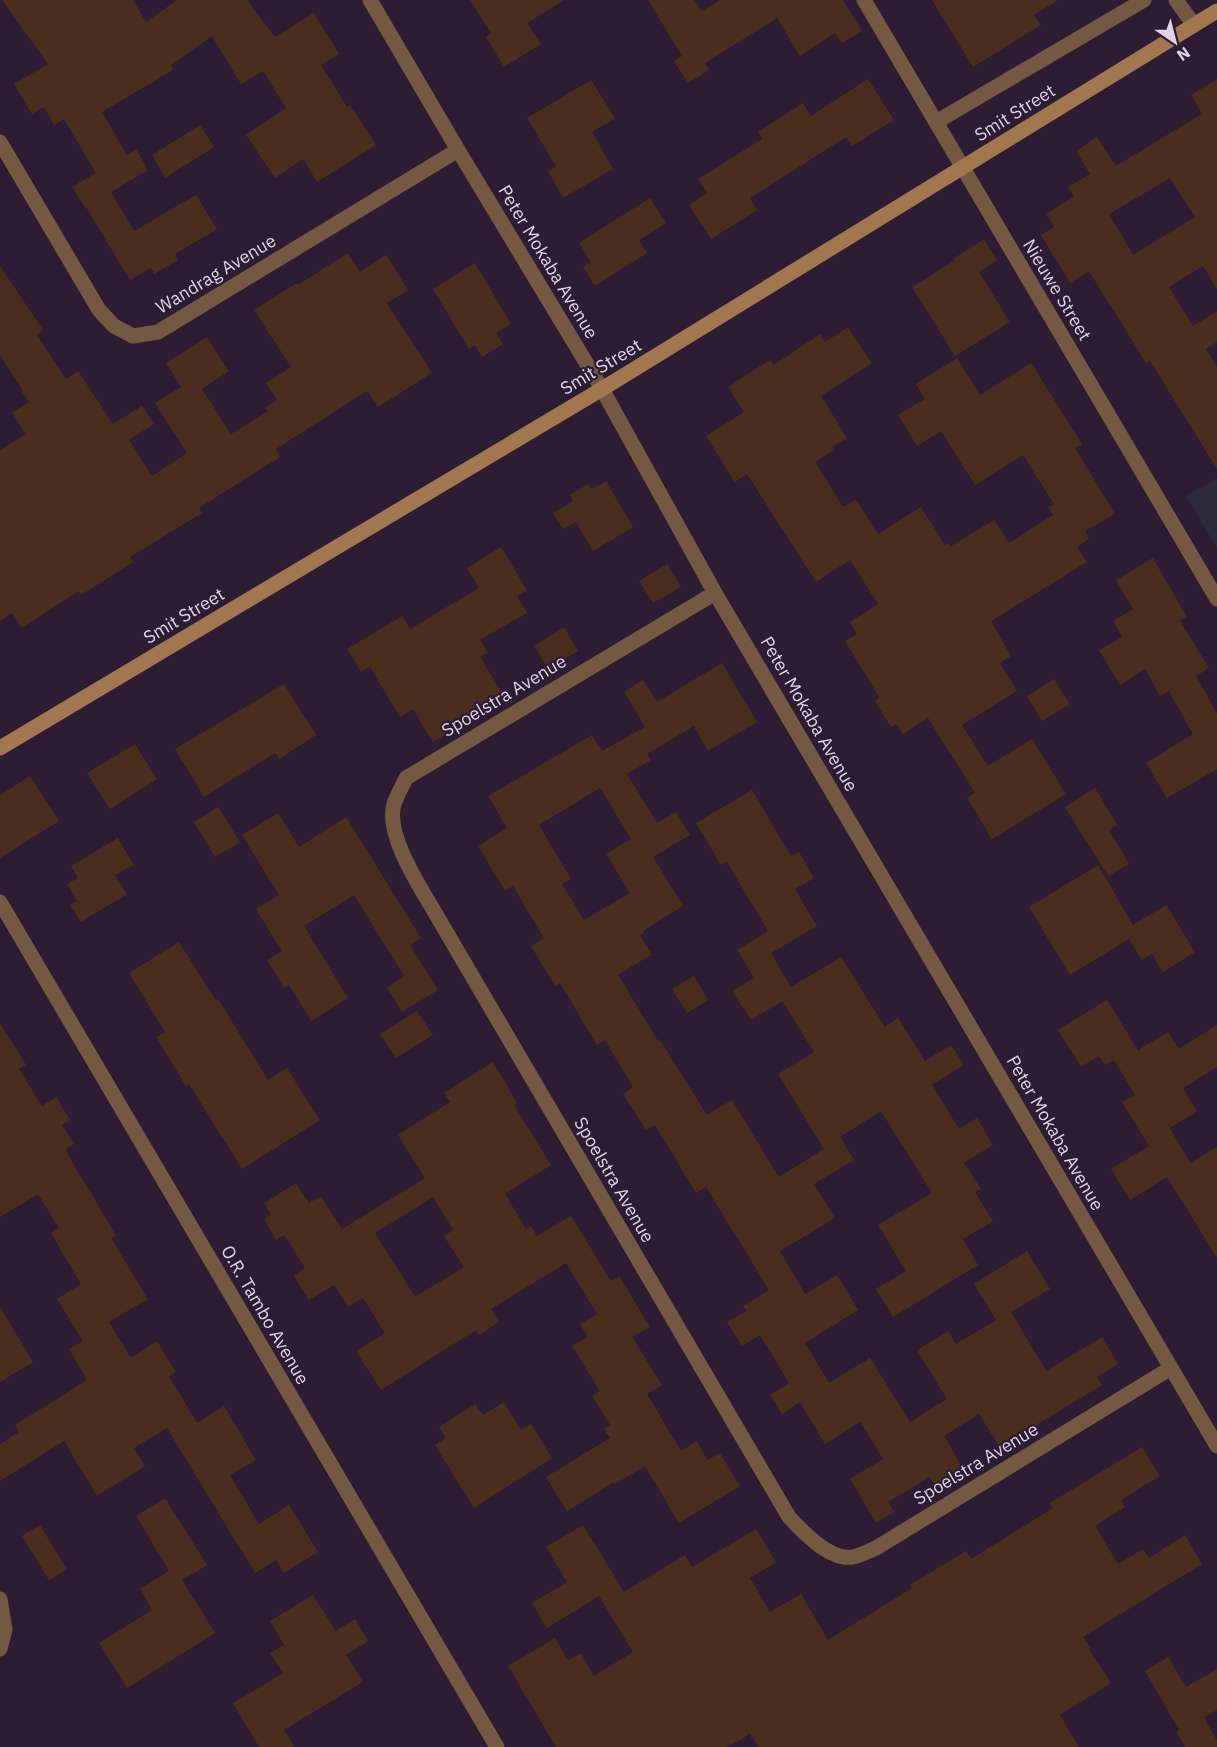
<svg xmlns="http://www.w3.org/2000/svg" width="1217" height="1747" font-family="'IBM Plex Sans',sans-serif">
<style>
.education{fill:#2c2939}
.building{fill:#492e1d;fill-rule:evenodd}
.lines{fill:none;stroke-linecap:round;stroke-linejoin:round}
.lane{stroke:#745941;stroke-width:15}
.street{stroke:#745941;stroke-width:15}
.secondary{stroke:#a1774f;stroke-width:15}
.labels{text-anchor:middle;stroke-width:4.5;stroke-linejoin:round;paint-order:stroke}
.street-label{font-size:18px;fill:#dfd5e5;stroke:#2c1d35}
</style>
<rect width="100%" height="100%" fill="#2c1d35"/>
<path class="education" d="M1217,478V548L1186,496Z"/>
<path class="building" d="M2,0H133L146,22L177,0H247L275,37L314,13L339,54L321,65L347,107L350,105L376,145L317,182L303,159L275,178L246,135L286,108L263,71L241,84L212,36L171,65L173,70L102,112L127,155L136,149L148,170L111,192L134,231L196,195L217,229L175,254L178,260L154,274L151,268L130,280L86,207H85L72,187L96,173L64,119L54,125L44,107L32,114L14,84L48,64Z
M470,0H564L527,23L541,44L504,67L486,37L491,33Z
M648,0H694L702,11L720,0H843L862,31L842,43L835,33L800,56L777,18L705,63L709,70L688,83L674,61L682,56Z
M932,0H1058L1034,15L1041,25L973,67Z
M868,79L894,120L852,146L846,137L750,198L757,210L711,239L689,205L707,193L698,179L762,139L758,132L803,103L811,116Z
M1217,79V289L1203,266L1169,287L1193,326L1217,311V342L1206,349L1217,367V469L1150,361L1146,363L1089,271L1070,283L1041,235L1054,227L1046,214L1074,196L1068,187L1090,174L1076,151L1097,137L1116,166L1202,114L1191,95ZM1170,178L1195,217L1133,255L1109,214Z
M591,80L615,118L592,132L613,169L563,198L548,171L556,166L527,118Z
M200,125L214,147L165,178L152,155Z
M650,198L666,223L639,240L647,253L595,286L583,267L591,262L579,243Z
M984,239L997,260L979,272L1010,322L955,356L912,287L954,261L953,259Z
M348,253L360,272L386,255L408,290L387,303L432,373L378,407L367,391L276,449L280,457L199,508L202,513L130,557L133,562L81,595L79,591L22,628L12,613L0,621V450L26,434L12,413L29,402L21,390L22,389L0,355V266L43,330L37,335L66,379L78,371L113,424L142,406L154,424L129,440L152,476L187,453L155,403L181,387L166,363L207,337L229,371L202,389L231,434L268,411L265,408L277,400L266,383L291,367L254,310L297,283L298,285Z
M475,263L511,324L496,333L503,344L482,357L475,345L469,349L433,289Z
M848,327L872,363L821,396L847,438L832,447L834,450L815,462L843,507L856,500L878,534L921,507L945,545L949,543L951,546L994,520L1009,543L1053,515L1048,507L1054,504L1023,455L975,485L941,431L917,446L898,415L925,399L916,384L957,358L980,395L1031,363L1082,444L1075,448L1115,514L1085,531L1089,539L1077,547L1087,562L991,621L1011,656L1000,663L1017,691L962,725L988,766L1032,739L1066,794L992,839L967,798L975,793L928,718L903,734L896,724L891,727L875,701L880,698L845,641L857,634L850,622L878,604L850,560L816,582L747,474L735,482L706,436L744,412L728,387L770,360L774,365L820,334L825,342Z
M606,481L633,527L593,551L576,522L563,529L553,513L573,501L570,495L588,484L592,489Z
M501,547L527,590L517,596L527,613L480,640L488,653L480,657L505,698L433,742L413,709L400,717L370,667L361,672L347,649L402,616L410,629L479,588L467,568Z
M1153,558L1187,617L1180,621L1209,668L1196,676L1217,713V769L1167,798L1146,763L1193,734L1169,691L1160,696L1145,669L1120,685L1099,650L1122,637L1113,621L1133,609L1116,580Z
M667,564L681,587L653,603L639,581Z
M564,627L578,651L548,669L534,646Z
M722,663L757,722L708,751L694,726L647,754L651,760L627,774L657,823L676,812L690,835L653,857L683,906L643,931L644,933L640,935L652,954L618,975L658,1041L660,1040L707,1115L732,1100L779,1177L824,1149L778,1074L814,1052L782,1001L751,1020L732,991L754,978L737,950L768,931L727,862L721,865L696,823L752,790L791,856L799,852L814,878L795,889L817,926L771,953L791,987L841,957L885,1027L898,1018L925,1061L951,1045L964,1065L932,1085L959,1129L977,1118L993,1145L964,1163L981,1189L975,1192L993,1221L963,1239L978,1265L893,1317L876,1289L906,1271L878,1225L932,1193L881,1111L840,1137L854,1160L814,1184L835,1218L780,1251L805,1294L837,1275L858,1310L805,1343L829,1383L870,1358L910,1422L947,1399L917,1350L948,1331L956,1344L996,1320L974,1284L1027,1251L1050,1289L1011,1312L1046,1371L1102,1337L1118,1364L1097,1377L1102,1385L1033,1427L1036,1432L1003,1452L979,1414L944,1436L964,1470L936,1487L930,1477L888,1502L894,1512L876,1523L850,1479L883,1459L860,1422L825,1444L800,1402L782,1414L770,1395L789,1383L760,1335L742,1346L727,1322L746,1311L743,1306L769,1290L706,1187L696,1193L655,1125L646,1130L623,1094L633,1087L605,1040L597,1045L560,983L555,986L531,946L544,938L513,886L505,891L478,846L507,828L488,796L592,735L602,751L645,727L624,692L643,680L657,702ZM600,788L631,839L606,854L630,893L584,920L562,884L571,879L539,825Z
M1054,679L1070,704L1042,721L1027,696Z
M284,684L316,735L279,759L275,753L204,797L175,749Z
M135,744L157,779L110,809L87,773Z
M30,776L59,821L0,858V795Z
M1095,788L1117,825L1109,830L1129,864L1108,876L1065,807Z
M218,807L240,842L215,857L194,822Z
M278,813L299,847L346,817L421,938L410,945L438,990L402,1012L387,988L404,976L354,895L304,926L348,998L311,1021L289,985L284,988L267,960L282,951L256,909L279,895L242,835Z
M118,838L134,865L115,875L127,894L81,922L70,905L77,901L67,884L78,878L71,866Z
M1098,865L1133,925L1166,905L1195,952L1163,972L1152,954L1142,960L1129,939L1070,975L1029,907Z
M179,942L216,1001L218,999L268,1080L287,1068L320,1120L242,1169L189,1084L186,1086L156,1037L165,1032L129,973Z
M694,976L708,1000L687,1013L672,989Z
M1107,1000L1138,1050L1168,1032L1179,1049L1217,1025V1067L1183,1088L1197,1111L1170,1128L1190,1163L1217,1147V1258L1167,1177L1130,1200L1111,1169L1149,1146L1122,1102L1135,1095L1114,1060L1105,1065L1099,1056L1081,1067L1058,1030Z
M417,1011L433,1035L396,1058L380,1034Z
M0,1023L26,1065L19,1069L42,1106L56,1097L70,1120L62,1125L74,1144L65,1150L116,1235L111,1238L148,1299L109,1322L131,1358L157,1341L176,1372L169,1376L197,1423L224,1406L256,1460L230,1475L259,1524L289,1505L318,1552L284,1573L276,1560L255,1573L167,1428L134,1448L145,1466L97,1496L64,1441L0,1481V1444L19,1432L15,1425L87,1380L69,1349L83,1341L57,1299L81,1284L51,1233L59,1228L38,1194L0,1217Z
M493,1062L517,1103L514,1105L551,1165L505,1194L526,1229L531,1226L537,1236L571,1216L611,1281L619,1276L650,1327L632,1337L662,1385L647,1394L681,1451L697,1441L707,1460L720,1453L740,1486L679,1523L645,1466L615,1484L614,1482L567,1511L546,1477L610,1438L604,1429L610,1425L592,1396L600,1391L572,1346L588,1337L580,1324L597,1314L566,1263L491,1309L499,1322L479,1335L476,1330L381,1390L356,1351L385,1333L363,1298L348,1307L334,1285L309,1300L294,1276L305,1268L284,1235L276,1240L264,1219L271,1214L264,1203L296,1183L309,1203L321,1196L342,1229L425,1178L398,1135L450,1102L444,1093ZM433,1197L453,1230L444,1236L464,1267L415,1297L375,1233Z
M0,1307L33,1362L0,1382Z
M504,1402L521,1430L531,1424L552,1458L474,1508L435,1445L446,1438L439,1427L475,1404L483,1415Z
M1142,1447L1160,1476L1121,1500L1125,1507L1095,1526L1118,1564L1143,1549L1149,1558L1185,1535L1202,1564L1083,1637L1091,1649H1089L1111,1683L1060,1715L1079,1747H758L750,1734L727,1747H556L508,1666L555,1638L568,1660L581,1653L594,1676L633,1652L599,1596L547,1628L532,1603L567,1582L546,1547L583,1525L624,1592L685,1555L692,1567L756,1529L776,1562L750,1578L770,1612L801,1594L828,1640L912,1588L910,1585L966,1551L971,1559L1053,1508L1050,1503Z
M165,1498L207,1565L182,1580L215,1633L127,1688L99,1643L152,1610L140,1589L169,1571L136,1516Z
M40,1525L67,1569L49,1580L22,1536Z
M313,1595L336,1631L355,1619L368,1641L346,1655L363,1682L284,1730L294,1747H259L233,1703L283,1673L270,1653L284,1645L270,1621Z
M1168,1657L1186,1687L1217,1669V1710L1204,1718L1217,1740V1747H1185L1176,1732L1179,1730L1145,1671Z"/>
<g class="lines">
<path class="lane" d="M1176,0L1194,25
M936,122L1144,0"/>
<path class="street" d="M370,0L458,150L602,389L715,593L1217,1446
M864,0L1217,599
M0,142L99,310L114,326L133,336L158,332L458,150
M715,593L406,778C402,787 397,795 394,804C385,834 419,885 434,911L789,1517C803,1532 830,1561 853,1557C861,1555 869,1551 876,1548L1171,1368
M0,902L497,1747
M0,1599L5,1629L0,1649"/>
<path class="secondary" d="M0,748L602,389L1217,11"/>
</g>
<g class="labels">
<g class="street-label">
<text transform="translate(1015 113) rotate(-32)" y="6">Smit Street</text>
<text transform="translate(548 262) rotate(59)" y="6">Peter Mokaba Avenue</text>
<text transform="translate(216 274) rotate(-31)" y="6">Wandrag Avenue</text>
<text transform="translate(1057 290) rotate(59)" y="6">Nieuwe Street</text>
<text transform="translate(601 367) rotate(-31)" y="6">Smit Street</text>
<text transform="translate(184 616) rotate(-31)" y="6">Smit Street</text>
<text transform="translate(504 696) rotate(-31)" y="6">Spoelstra Avenue</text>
<text transform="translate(809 714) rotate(60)" y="6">Peter Mokaba Avenue</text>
<text transform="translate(1055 1133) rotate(60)" y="6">Peter Mokaba Avenue</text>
<text transform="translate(614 1180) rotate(60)" y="6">Spoelstra Avenue</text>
<text transform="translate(265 1315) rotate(60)" y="6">O.R. Tambo Avenue</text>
<text transform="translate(976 1464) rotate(-31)" y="6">Spoelstra Avenue</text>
</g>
</g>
<g transform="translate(1175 42) rotate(145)" stroke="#2c1d35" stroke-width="4.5" paint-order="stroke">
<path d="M0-4.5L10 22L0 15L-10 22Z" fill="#dfd5e5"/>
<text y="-9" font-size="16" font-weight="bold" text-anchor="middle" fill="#dfd5e5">N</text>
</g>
</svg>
